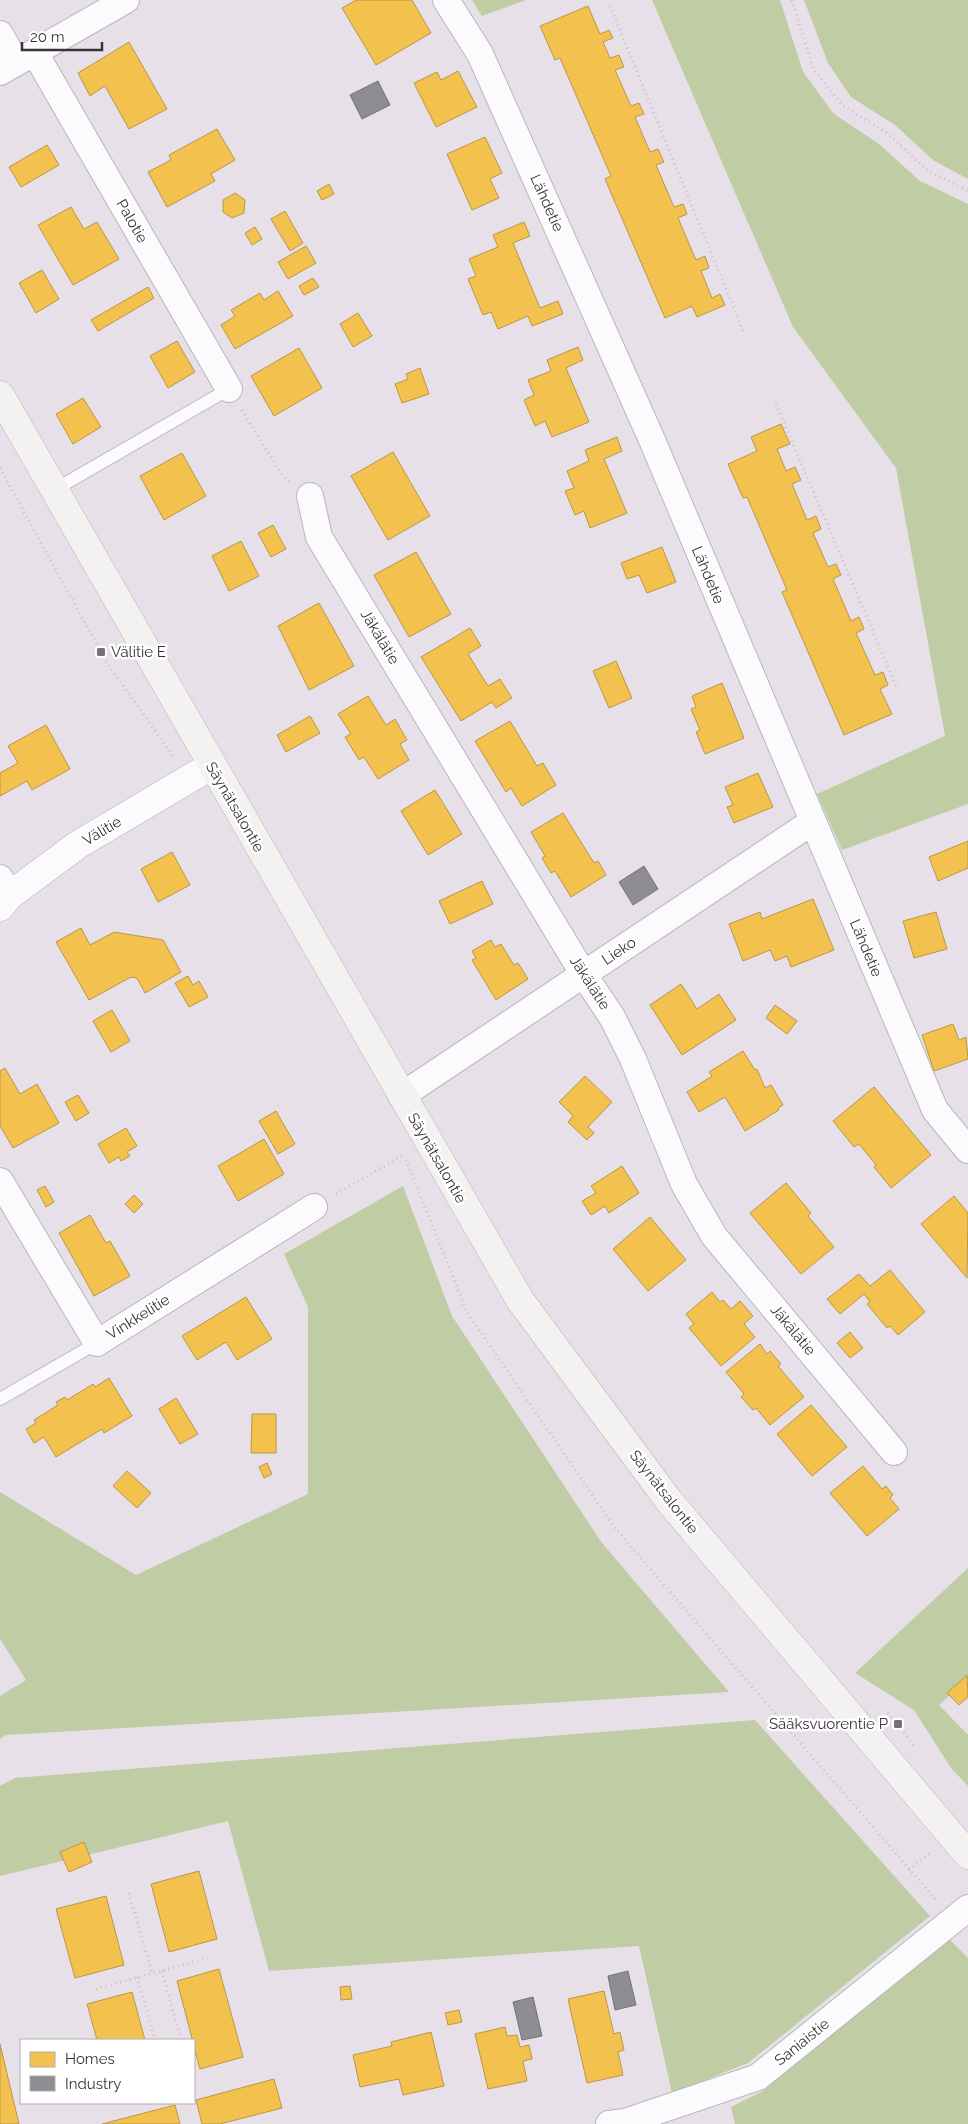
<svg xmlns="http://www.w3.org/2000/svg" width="968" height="2124" font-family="Raleway,sans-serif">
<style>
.forest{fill:#bfcca4}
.homes{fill:#f2c14e;stroke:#ba9648}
.industry{fill:#8d8d92;stroke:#747277}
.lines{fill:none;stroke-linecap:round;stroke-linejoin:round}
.service-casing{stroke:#bab6bb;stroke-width:14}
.minor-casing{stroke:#bab6bb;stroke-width:28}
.tertiary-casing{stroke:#bab6bb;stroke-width:29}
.secondary-casing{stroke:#bab6bb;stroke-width:29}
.path{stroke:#c5c2c5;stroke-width:3;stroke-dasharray:1 4;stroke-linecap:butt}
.service{stroke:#fbfafc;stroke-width:12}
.minor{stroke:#fbfafc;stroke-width:26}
.tertiary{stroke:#fbfafc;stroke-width:28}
.secondary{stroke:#f4f2f0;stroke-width:28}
.poi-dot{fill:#757076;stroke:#fff;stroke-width:2}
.labels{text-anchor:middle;stroke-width:5;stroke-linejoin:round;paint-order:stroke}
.street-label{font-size:15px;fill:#383339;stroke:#fff}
.poi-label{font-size:15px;fill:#383339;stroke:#fff;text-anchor:start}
</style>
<rect width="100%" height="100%" fill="#e7e0e8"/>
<path class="forest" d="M472,0H526L482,16Z
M652,0H780L803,72L834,114L879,144L920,181L968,204V804L842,850L817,794L945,736L896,468L793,327Z
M804,0H968V179L933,160L895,125L851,97L828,63Z
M403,1186L452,1316L602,1543L729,1692L6,1735L0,1739V1696L26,1680L0,1639V1492L136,1575L308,1494V1307L284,1254Z
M968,1568V1678L939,1705L968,1735V1786L951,1768L914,1710L855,1673Z
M755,1720L930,1916L748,2063L672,2093L639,1946L269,1971L228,1821L0,1876V1786L15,1778Z
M947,1937L968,1958V2124H735L731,2107L763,2091Z"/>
<path class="homes" d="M356,0H412L431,33L376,65L342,8Z
M588,6L600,34L609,30L613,38L603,42L610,58L619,55L624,67L615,70L631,106L639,103L644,114L635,117L650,152L658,149L664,162L656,165L674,207L683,204L687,214L678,218L696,260L705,256L709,268L701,271L712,298L720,294L725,305L697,317L692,306L665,318L605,179L611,176L560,58L555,60L540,26Z
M129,42L167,109L129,129L105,86L90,96L78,73Z
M458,71L477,107L436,127L414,83L437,72L441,80Z
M217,129L235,160L211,174L215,181L167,207L148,172L171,160L169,155Z
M485,137L502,173L490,179L499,198L472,210L447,154Z
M47,145L59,165L21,187L9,167Z
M329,184L334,194L322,200L317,191Z
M235,193L245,200L244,213L232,218L223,212V200Z
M71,207L84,229L97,222L119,259L73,285L38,225Z
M285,211L303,243L290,251L271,219Z
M524,222L530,236L513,243L540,308L558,301L563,314L532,326L528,316L498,329L491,312L483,315L468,279L476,276L469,259L498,247L493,235Z
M255,227L262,239L252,245L245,233Z
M306,246L316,263L288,279L278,262Z
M42,270L59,299L36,313L19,283Z
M313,278L319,287L304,295L299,286Z
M148,287L154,298L98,331L91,320Z
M278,291L293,316L235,349L221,325L235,316L231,310L260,293L264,300Z
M358,313L372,336L353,347L340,324Z
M177,341L195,372L168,388L150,356Z
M578,347L583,360L566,368L589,422L552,437L545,421L535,426L524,400L534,395L528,380L551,371L547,360Z
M299,348L322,388L274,416L251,376Z
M420,368L429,394L402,403L395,384L408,379L406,374Z
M83,398L101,427L73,444L56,414Z
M781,424L790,444L777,449L786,471L795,467L801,480L792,484L807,520L816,516L821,529L813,533L828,567L836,564L841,575L833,579L851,621L859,617L864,629L856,633L875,675L883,672L888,685L880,689L892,714L844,735L782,592L787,590L747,497L743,498L728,464L757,451L751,437Z
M617,437L622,451L604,459L627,513L590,528L584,511L575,515L565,491L574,488L567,471L589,461L585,450Z
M393,452L430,516L388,540L351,476Z
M182,453L206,496L164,520L140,476Z
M273,525L286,549L271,557L258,533Z
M241,541L259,576L229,591L212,556Z
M662,547L676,582L647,593L639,575L627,579L621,563Z
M416,552L451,614L409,637L374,575Z
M319,603L354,666L309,690L278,626Z
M470,628L481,646L468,654L488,686L500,679L512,698L496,708L492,702L461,721L421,657Z
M616,661L632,698L609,708L593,671Z
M722,683L744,738L705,754L696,732L700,730L691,709L696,707L692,696Z
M368,696L386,725L395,719L407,740L400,744L409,760L378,779L364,757L359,760L345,737L351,734L338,714Z
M310,716L320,733L286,752L277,735Z
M510,721L537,766L543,763L556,785L522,806L511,788L506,792L475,741Z
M46,725L70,769L32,790L27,781L0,796V773L18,763L8,746Z
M758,773L773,807L734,823L727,807L733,805L725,787Z
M435,790L462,834L428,855L401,811Z
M563,813L594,863L598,861L606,875L571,897L555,871L551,873L542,858L545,856L531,832Z
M968,841V868L938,881L929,857Z
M172,852L190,885L158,902L141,869Z
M482,881L493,904L450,924L439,901Z
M813,899L834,950L791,967L787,956L775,961L770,950L743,961L729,924L760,912L762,919Z
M936,912L947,949L914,958L903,921Z
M81,928L90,945L114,932L163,940L181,972L145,993L137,978L131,977L89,1000L56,942Z
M491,940L495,947L501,944L514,965L518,963L528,979L496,1000L472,960L476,958L472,951Z
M188,976L193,985L199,981L208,997L189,1007L175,983Z
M681,984L697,1009L719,994L736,1020L682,1055L650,1005Z
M775,1005L797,1021L787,1034L766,1018Z
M112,1010L130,1041L111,1052L93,1021Z
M953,1024L959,1040L966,1037L968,1059L934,1071L922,1035Z
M743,1051L755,1070L757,1069L765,1088L771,1085L783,1105L778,1108L779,1110L745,1131L725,1097L699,1112L687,1092L712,1076L709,1072Z
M5,1068L20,1094L37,1084L59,1123L13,1148L0,1126V1071Z
M585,1076L612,1102L588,1127L594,1133L587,1140L568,1122L573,1116L559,1102Z
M874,1087L931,1155L891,1188L874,1167L876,1165L859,1144L854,1147L833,1121Z
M78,1095L89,1113L76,1121L65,1102Z
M276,1111L295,1144L278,1154L259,1121Z
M126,1128L137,1146L127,1152L130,1156L121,1161L119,1157L109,1163L98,1144Z
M264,1139L284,1174L238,1201L218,1166Z
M622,1166L639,1193L609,1213L605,1206L591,1215L582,1201L596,1193L591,1186Z
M786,1183L811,1213L808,1216L834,1247L801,1274L750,1213Z
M45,1186L54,1202L46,1207L37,1190Z
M134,1195L143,1204L134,1213L125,1204Z
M954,1196L968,1213L967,1278L921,1224Z
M90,1215L106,1243L110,1241L130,1276L94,1296L59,1233Z
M650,1217L686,1260L648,1291L613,1249Z
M890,1270L925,1312L898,1335L890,1326L887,1328L867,1304L870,1302L864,1294L840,1314L827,1299L859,1274L870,1286Z
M712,1292L720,1302L723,1300L731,1309L740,1301L753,1316L744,1324L755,1337L721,1366L689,1328L694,1324L686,1314Z
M246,1297L272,1339L237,1360L226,1342L197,1360L182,1336Z
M850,1332L863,1348L850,1358L837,1343Z
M760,1344L767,1354L770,1351L781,1364L778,1366L804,1397L770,1425L756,1408L753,1410L741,1397L744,1394L726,1372Z
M109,1378L132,1416L104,1433L102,1429L56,1457L44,1437L34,1443L26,1429L36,1423L34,1420L58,1405L56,1402L65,1397L67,1400L93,1384L95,1387Z
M176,1398L198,1434L180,1444L159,1409Z
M811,1405L847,1447L812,1476L777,1434Z
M252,1414H276V1453H251Z
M267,1463L272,1474L264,1478L259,1467Z
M863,1466L882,1489L886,1486L893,1495L890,1498L899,1509L867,1536L830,1493Z
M127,1471L151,1493L137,1508L113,1486Z
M967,1675L968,1697L959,1705L947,1693Z
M84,1842L92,1862L69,1872L60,1852Z
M199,1871L217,1939L169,1952L151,1884Z
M106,1896L124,1965L75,1978L56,1909Z
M219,1969L243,2057L200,2069L177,1981Z
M350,1986L352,1999L341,2000L340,1987Z
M604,1991L614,2034L620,2032L624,2050L618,2052L623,2075L587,2083L568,1999Z
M132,1992L145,2040H97L87,2004Z
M459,2010L462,2022L448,2025L445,2013Z
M505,2027L507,2036L517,2035L520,2047L529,2045L532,2059L523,2061L527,2081L488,2089L475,2034Z
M431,2032L444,2086L403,2095L399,2079L360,2087L353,2055L392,2046L391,2042Z
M0,2044L19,2124H0Z
M274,2079L282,2108L220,2124H202L196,2100Z
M175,2105L180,2124H102Z"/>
<path class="industry" d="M378,81L390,105L362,119L350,95Z
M644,866L658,889L633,905L619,882Z
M628,1971L636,2005L615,2010L608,1976Z
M533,1997L542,2036L522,2040L513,2002Z"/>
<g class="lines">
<g class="service-casing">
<path id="service" d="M54,490L229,389
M0,1399L97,1343"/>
</g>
<g class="minor-casing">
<path id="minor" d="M446,0L480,54L652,440L935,1110L968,1150
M0,34L16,63
M35,53L229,389
M0,72L126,0
M310,496L319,537L584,975L612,1017L633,1059L684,1184L714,1236L894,1452
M0,878L10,895
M401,1096L812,822
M0,1181L97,1343L314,1207
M609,2124L625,2122L758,2077L968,1908"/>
</g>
<g class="tertiary-casing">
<path id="tertiary" d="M0,907L10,895L79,844L211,766"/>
</g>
<g class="secondary-casing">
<path id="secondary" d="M0,395L520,1300L669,1501L968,1855"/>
</g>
<path class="path" d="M792,0L813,68L843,106L886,132L927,170L968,191
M610,6L744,333
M776,404L897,688
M242,410L282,475L290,481
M0,468L107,663L174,757
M851,842C886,819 923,762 968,761
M406,1160L467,1312L615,1528L936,1900
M336,1194L404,1155
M888,1713L916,1748
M909,1870L931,1852
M129,1893L152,1973
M162,1971L181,2040
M137,1977L155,2040
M96,1989L207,1958"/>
<use href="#service" class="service"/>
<use href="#minor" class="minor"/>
<use href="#tertiary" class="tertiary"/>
<use href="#secondary" class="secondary"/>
</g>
<g class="poi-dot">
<rect x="96" y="647" width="10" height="10" rx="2.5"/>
<rect x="893" y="1719" width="10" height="10" rx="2.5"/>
</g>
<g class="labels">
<g class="street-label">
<text transform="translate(547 203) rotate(66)" y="5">Lähdetie</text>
<text transform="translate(132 221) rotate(60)" y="5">Palotie</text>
<text transform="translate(708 575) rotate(67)" y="5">Lähdetie</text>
<text transform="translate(380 637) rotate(59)" y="5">Jäkälätie</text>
<text transform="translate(235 807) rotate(60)" y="5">Säynätsalontie</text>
<text transform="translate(102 831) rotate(-31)" y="5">Välitie</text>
<text transform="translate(866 948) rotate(67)" y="5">Lähdetie</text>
<text transform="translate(619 951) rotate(-34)" y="5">Lieko</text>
<text transform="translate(590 983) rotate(57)" y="5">Jäkälätie</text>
<text transform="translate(437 1158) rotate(60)" y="5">Säynätsalontie</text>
<text transform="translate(138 1317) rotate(-32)" y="5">Vinkkelitie</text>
<text transform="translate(793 1330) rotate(50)" y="5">Jäkälätie</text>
<text transform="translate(664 1492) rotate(52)" y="5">Säynätsalontie</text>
<text transform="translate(802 2042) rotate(-39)" y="5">Saniaistie</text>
</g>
<g class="poi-label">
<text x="111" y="657">Välitie E</text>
<text x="888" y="1729" text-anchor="end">Sääksvuorentie P</text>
</g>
</g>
<rect x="20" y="2039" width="175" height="65" fill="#ffffff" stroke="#afadb0"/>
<rect x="30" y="2052" width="25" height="15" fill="#f2c14e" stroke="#afadb0"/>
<text x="65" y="2064" font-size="15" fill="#383339">Homes</text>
<rect x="30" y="2076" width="25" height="15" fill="#8d8d92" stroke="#afadb0"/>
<text x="65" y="2089" font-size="15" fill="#383339">Industry</text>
<path d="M22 42v8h80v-8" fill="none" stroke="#383339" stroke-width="2.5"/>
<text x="30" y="42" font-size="15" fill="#383339" stroke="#ffffff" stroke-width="4" paint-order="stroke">20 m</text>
</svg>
